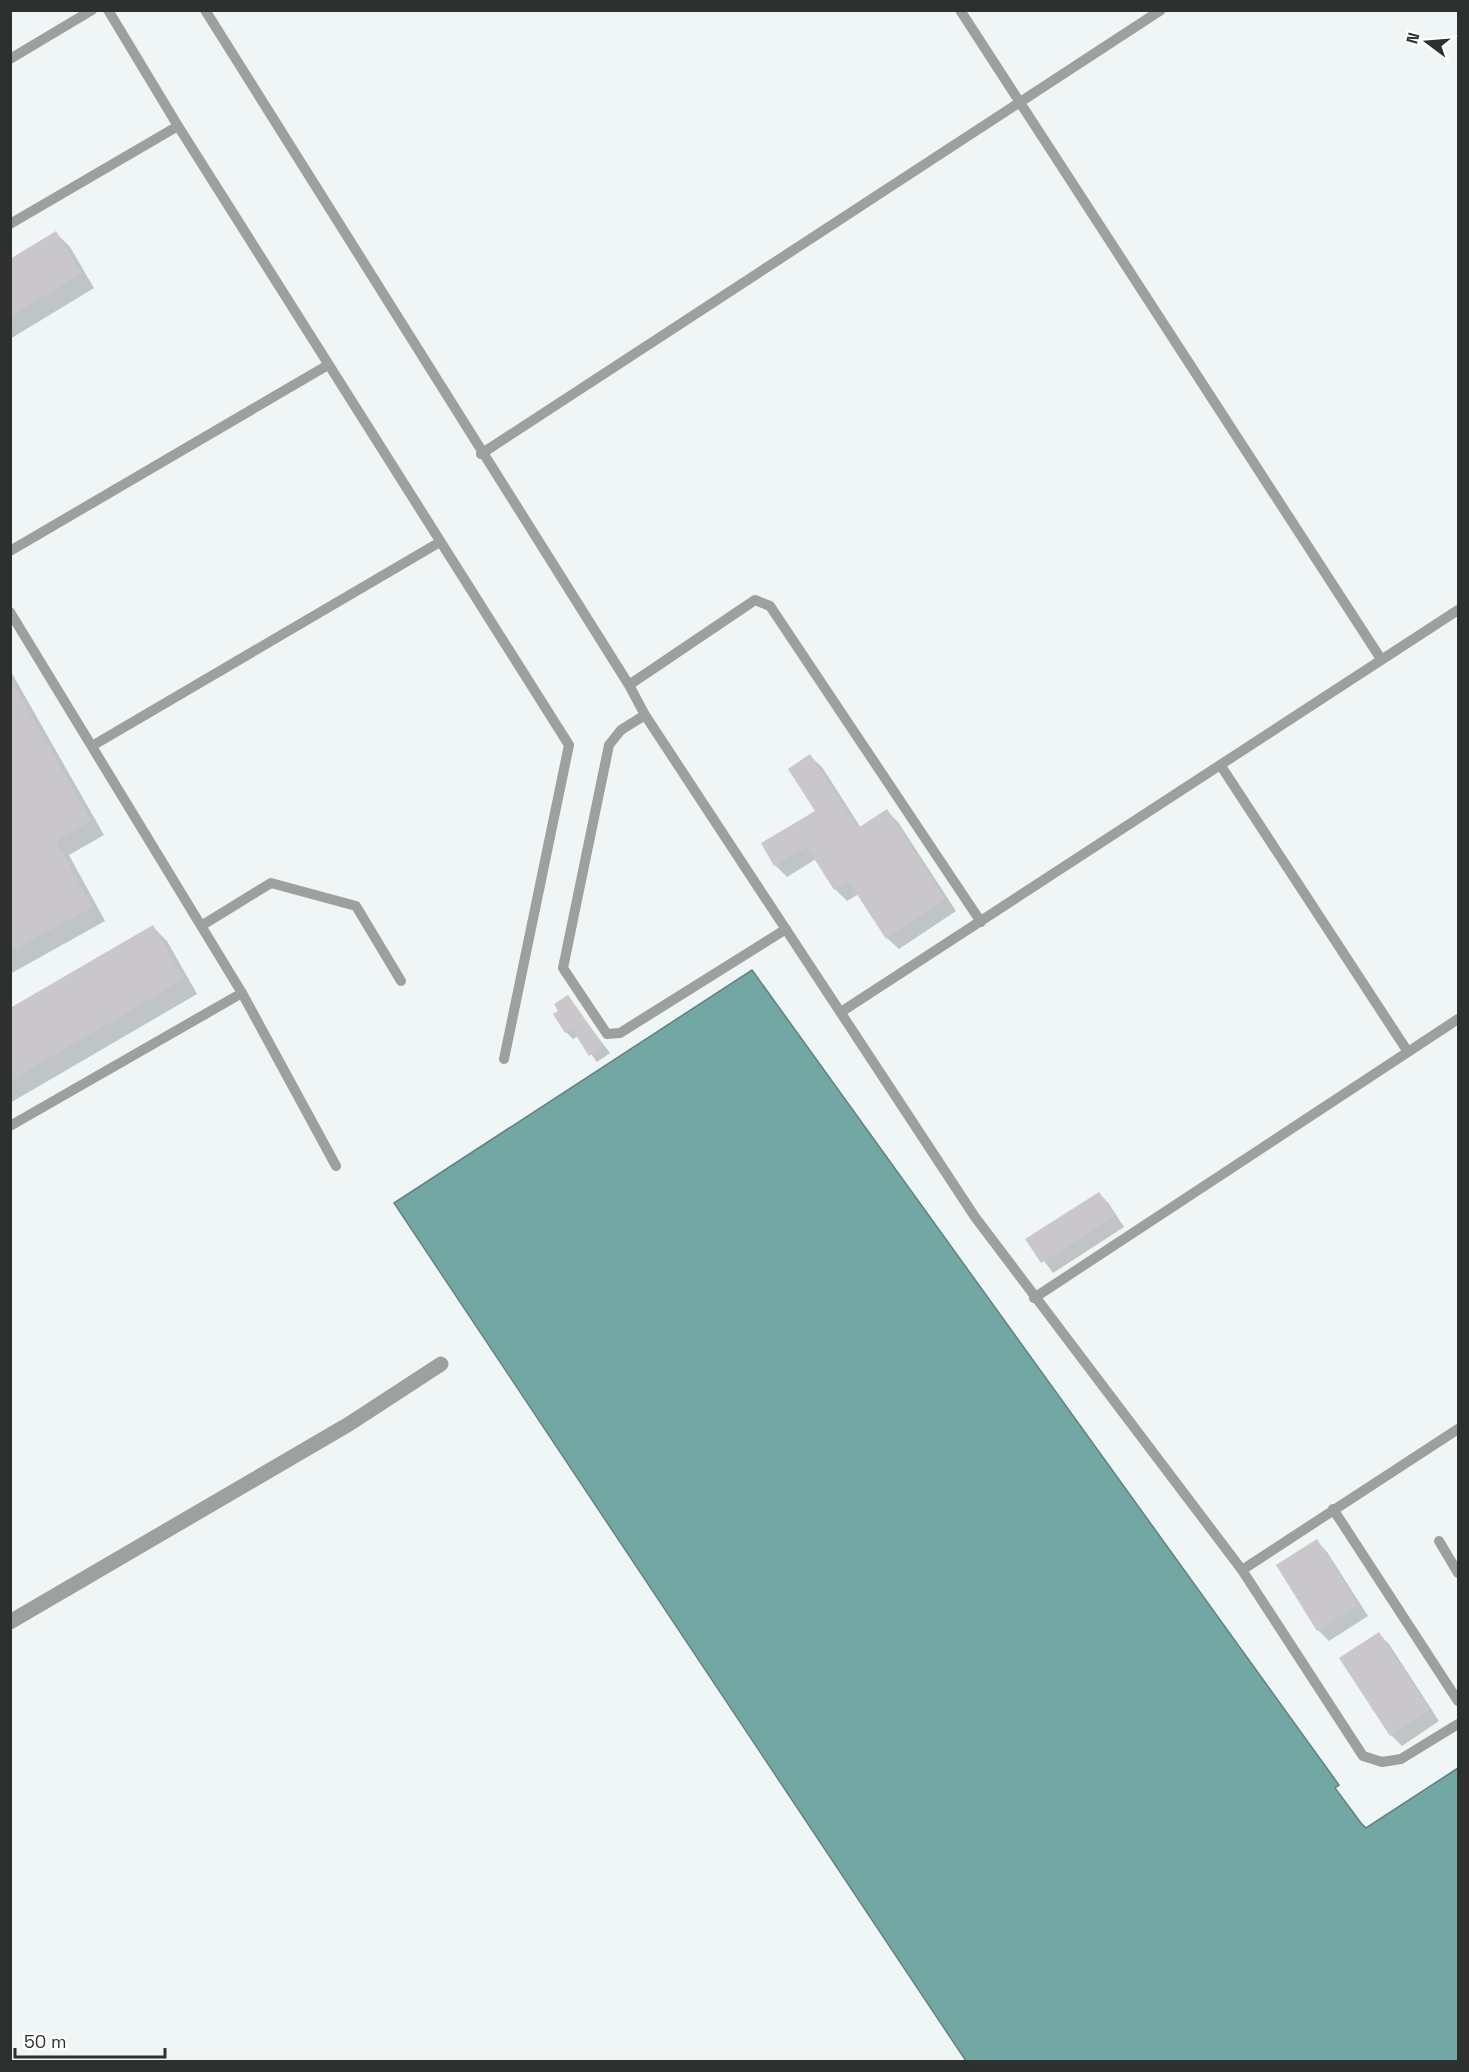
<svg xmlns="http://www.w3.org/2000/svg" width="1469" height="2072" font-family="'Space Grotesk',sans-serif">
<style>
.water{fill:#73a7a4;stroke:#5e8381;stroke-width:1.5}
.shadow{fill:#0003}
.building{fill:#cac7cb}
.lines{fill:none;stroke-linecap:round;stroke-linejoin:round}
.service{stroke:#9ea0a0;stroke-width:10}
.tertiary{stroke:#9ea0a0;stroke-width:15}
</style>
<rect width="100%" height="100%" fill="#eff6f5"/>
<path class="water" d="M752,970L1339,1785L1335,1788L1361,1823L1366,1828L1458,1768V2061H966L394,1203Z"/>
<path class="shadow" d="M56,233L70,247L94,288L10,339V261Z
M10,670L104,835L69,855L105,921L10,974Z
M810,756L822,767L861,828L887,811L898,822L956,911L899,949L887,938L859,894L847,901L835,889L816,859L787,877L775,865L817,811Z
M153,927L167,941L197,994L10,1103V1010Z
M567,997L610,1053L597,1062L578,1036L573,1039L566,1032L560,1011Z
M1099,1193L1109,1204L1124,1227L1053,1273L1028,1239Z
M1317,1541L1327,1552L1368,1616L1329,1641L1318,1630L1278,1566Z
M1379,1634L1389,1644L1439,1721L1402,1746L1391,1735Z"/>
<path class="building" d="M56,231L81,273L10,317V259Z
M10,678L91,821L56,841L92,907L10,952Z
M810,754L858,828L887,809L945,899L886,939L849,882L834,890L807,847L774,866L761,843L815,811L788,769Z
M153,925L184,979L10,1081V1008Z
M568,995L604,1046L589,1056L572,1029L565,1033L553,1014L558,1011L554,1004Z
M1099,1192L1115,1216L1041,1263L1025,1239Z
M1317,1539L1358,1605L1317,1631L1276,1565Z
M1379,1632L1430,1710L1390,1736L1339,1658Z"/>
<g class="lines">
<path class="service" d="M108,10L178,126L569,745L504,1059
M205,10L629,685L645,715L975,1217L1242,1570L1363,1756L1382,1762L1401,1759L1458,1724
M960,10L1381,659
M10,59L92,10
M10,224L178,126
M481,454L1161,10
M10,551L328,365
M10,612L242,993L336,1166
M629,685L755,600L770,606L981,922
M645,715L621,730L609,745L563,968L607,1034L620,1033L786,929
M92,746L440,542
M1221,766L1408,1052
M201,926L271,883L356,906L401,981
M841,1012L1458,610
M10,1126L242,993
M1034,1298L1458,1019
M1333,1509L1458,1701
M1439,1541L1458,1573
M1242,1570L1458,1429"/>
<path class="tertiary" d="M10,1622L349,1424L441,1364"/>
</g>
<rect width="1469" height="2072" fill="none" stroke="#2e3030" stroke-width="24"/>
<g transform="translate(1427 42) rotate(286)" stroke="#ffffff" stroke-width="4.5" paint-order="stroke">
<path d="M0-4.5L10 22L0 15L-10 22Z" fill="#2e3030"/>
<text y="-9" font-size="16" font-weight="bold" text-anchor="middle" fill="#2e3030">N</text>
</g>
<path d="M15 2048v9h150v-9" fill="none" stroke="#2e3030" stroke-width="3"/>
<text x="24" y="2048" font-size="18" fill="#2e3030" stroke="#ffffff" stroke-width="4.5" paint-order="stroke">50 m</text>
</svg>
